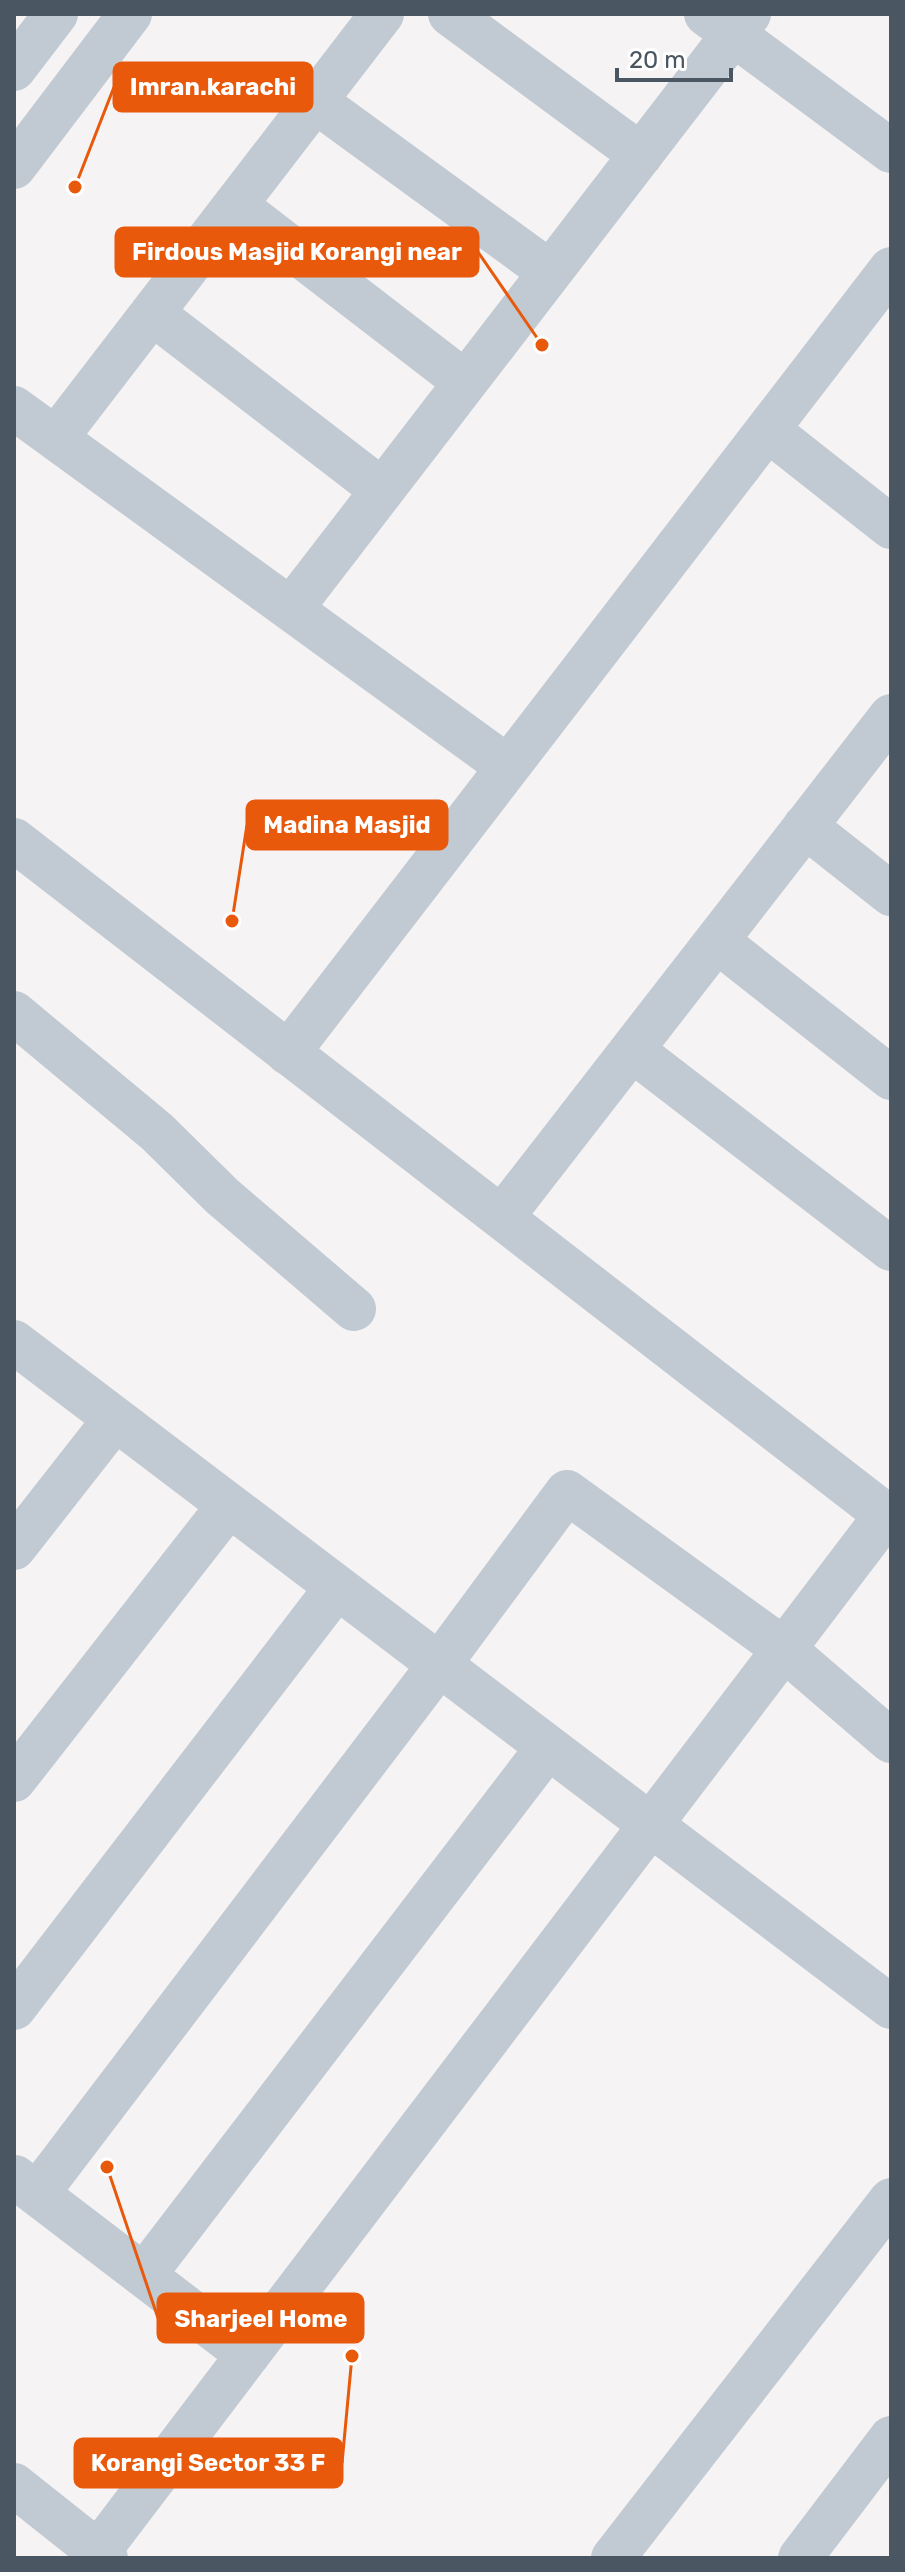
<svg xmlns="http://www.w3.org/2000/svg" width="905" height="2572" font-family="Rubik,sans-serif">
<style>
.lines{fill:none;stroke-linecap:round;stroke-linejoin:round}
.minor{stroke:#c1cad2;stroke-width:44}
.tertiary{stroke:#c1cad2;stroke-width:44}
.leader{fill:none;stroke:#e8590c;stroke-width:3}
.callout-dot{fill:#e8590c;stroke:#fff;stroke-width:3}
.callout{fill:#e8590c;stroke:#e8590c;stroke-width:3}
.callout-label{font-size:24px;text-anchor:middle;font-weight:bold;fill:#fff}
</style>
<rect width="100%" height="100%" fill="#f5f3f3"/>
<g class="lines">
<path class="minor" d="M450,14L641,155
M706,14L891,151
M14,69L56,14
M315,101L550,272
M235,205L465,382
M152,313L382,490
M14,408L508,767
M768,430L891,527
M56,438L382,14
M291,609L749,14
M805,826L891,894
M717,941L891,1078
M14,1013L157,1132L222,1196L354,1309
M632,1050L891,1249
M288,1053L891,269
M502,1217L891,716
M14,1342L891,2007
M14,1548L115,1419
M14,1780L229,1505
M14,2008L337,1587
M15,2177L248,2355
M37,2194L439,1665L567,1492L784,1649L891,1741
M144,2275L548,1747
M98,2552L886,1515
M613,2558L891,2200
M800,2558L891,2438"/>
<path class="tertiary" d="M14,167L130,14
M14,840L891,1519
M14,2485L106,2558"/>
</g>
<path class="leader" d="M75 187L114 87M542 345L478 252M232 921L247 825M107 2167L158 2318M352 2356L342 2463"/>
<g class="callout-dot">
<circle cx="75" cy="187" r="8"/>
<circle cx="542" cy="345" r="8"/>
<circle cx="232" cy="921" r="8"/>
<circle cx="107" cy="2167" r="8"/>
<circle cx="352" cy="2356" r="8"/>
</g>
<g class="callout">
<rect x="114" y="63" width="198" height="48" rx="8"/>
<rect x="116" y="228" width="362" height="48" rx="8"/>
<rect x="247" y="801" width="200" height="48" rx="8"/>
<rect x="158" y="2294" width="205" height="48" rx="8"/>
<rect x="75" y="2439" width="267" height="48" rx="8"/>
</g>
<g class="callout-label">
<text x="213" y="95">Imran.karachi</text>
<text x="297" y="260">Firdous Masjid Korangi near</text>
<text x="347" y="833">Madina Masjid</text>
<text x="261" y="2327">Sharjeel Home</text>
<text x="208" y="2471">Korangi Sector 33 F</text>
</g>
<rect width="905" height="2572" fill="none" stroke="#4a5661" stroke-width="32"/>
<path d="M617 68v12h114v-12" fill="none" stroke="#4a5661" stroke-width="4"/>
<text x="629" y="68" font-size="24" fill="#4a5661" stroke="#ffffff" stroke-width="6" paint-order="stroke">20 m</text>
</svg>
